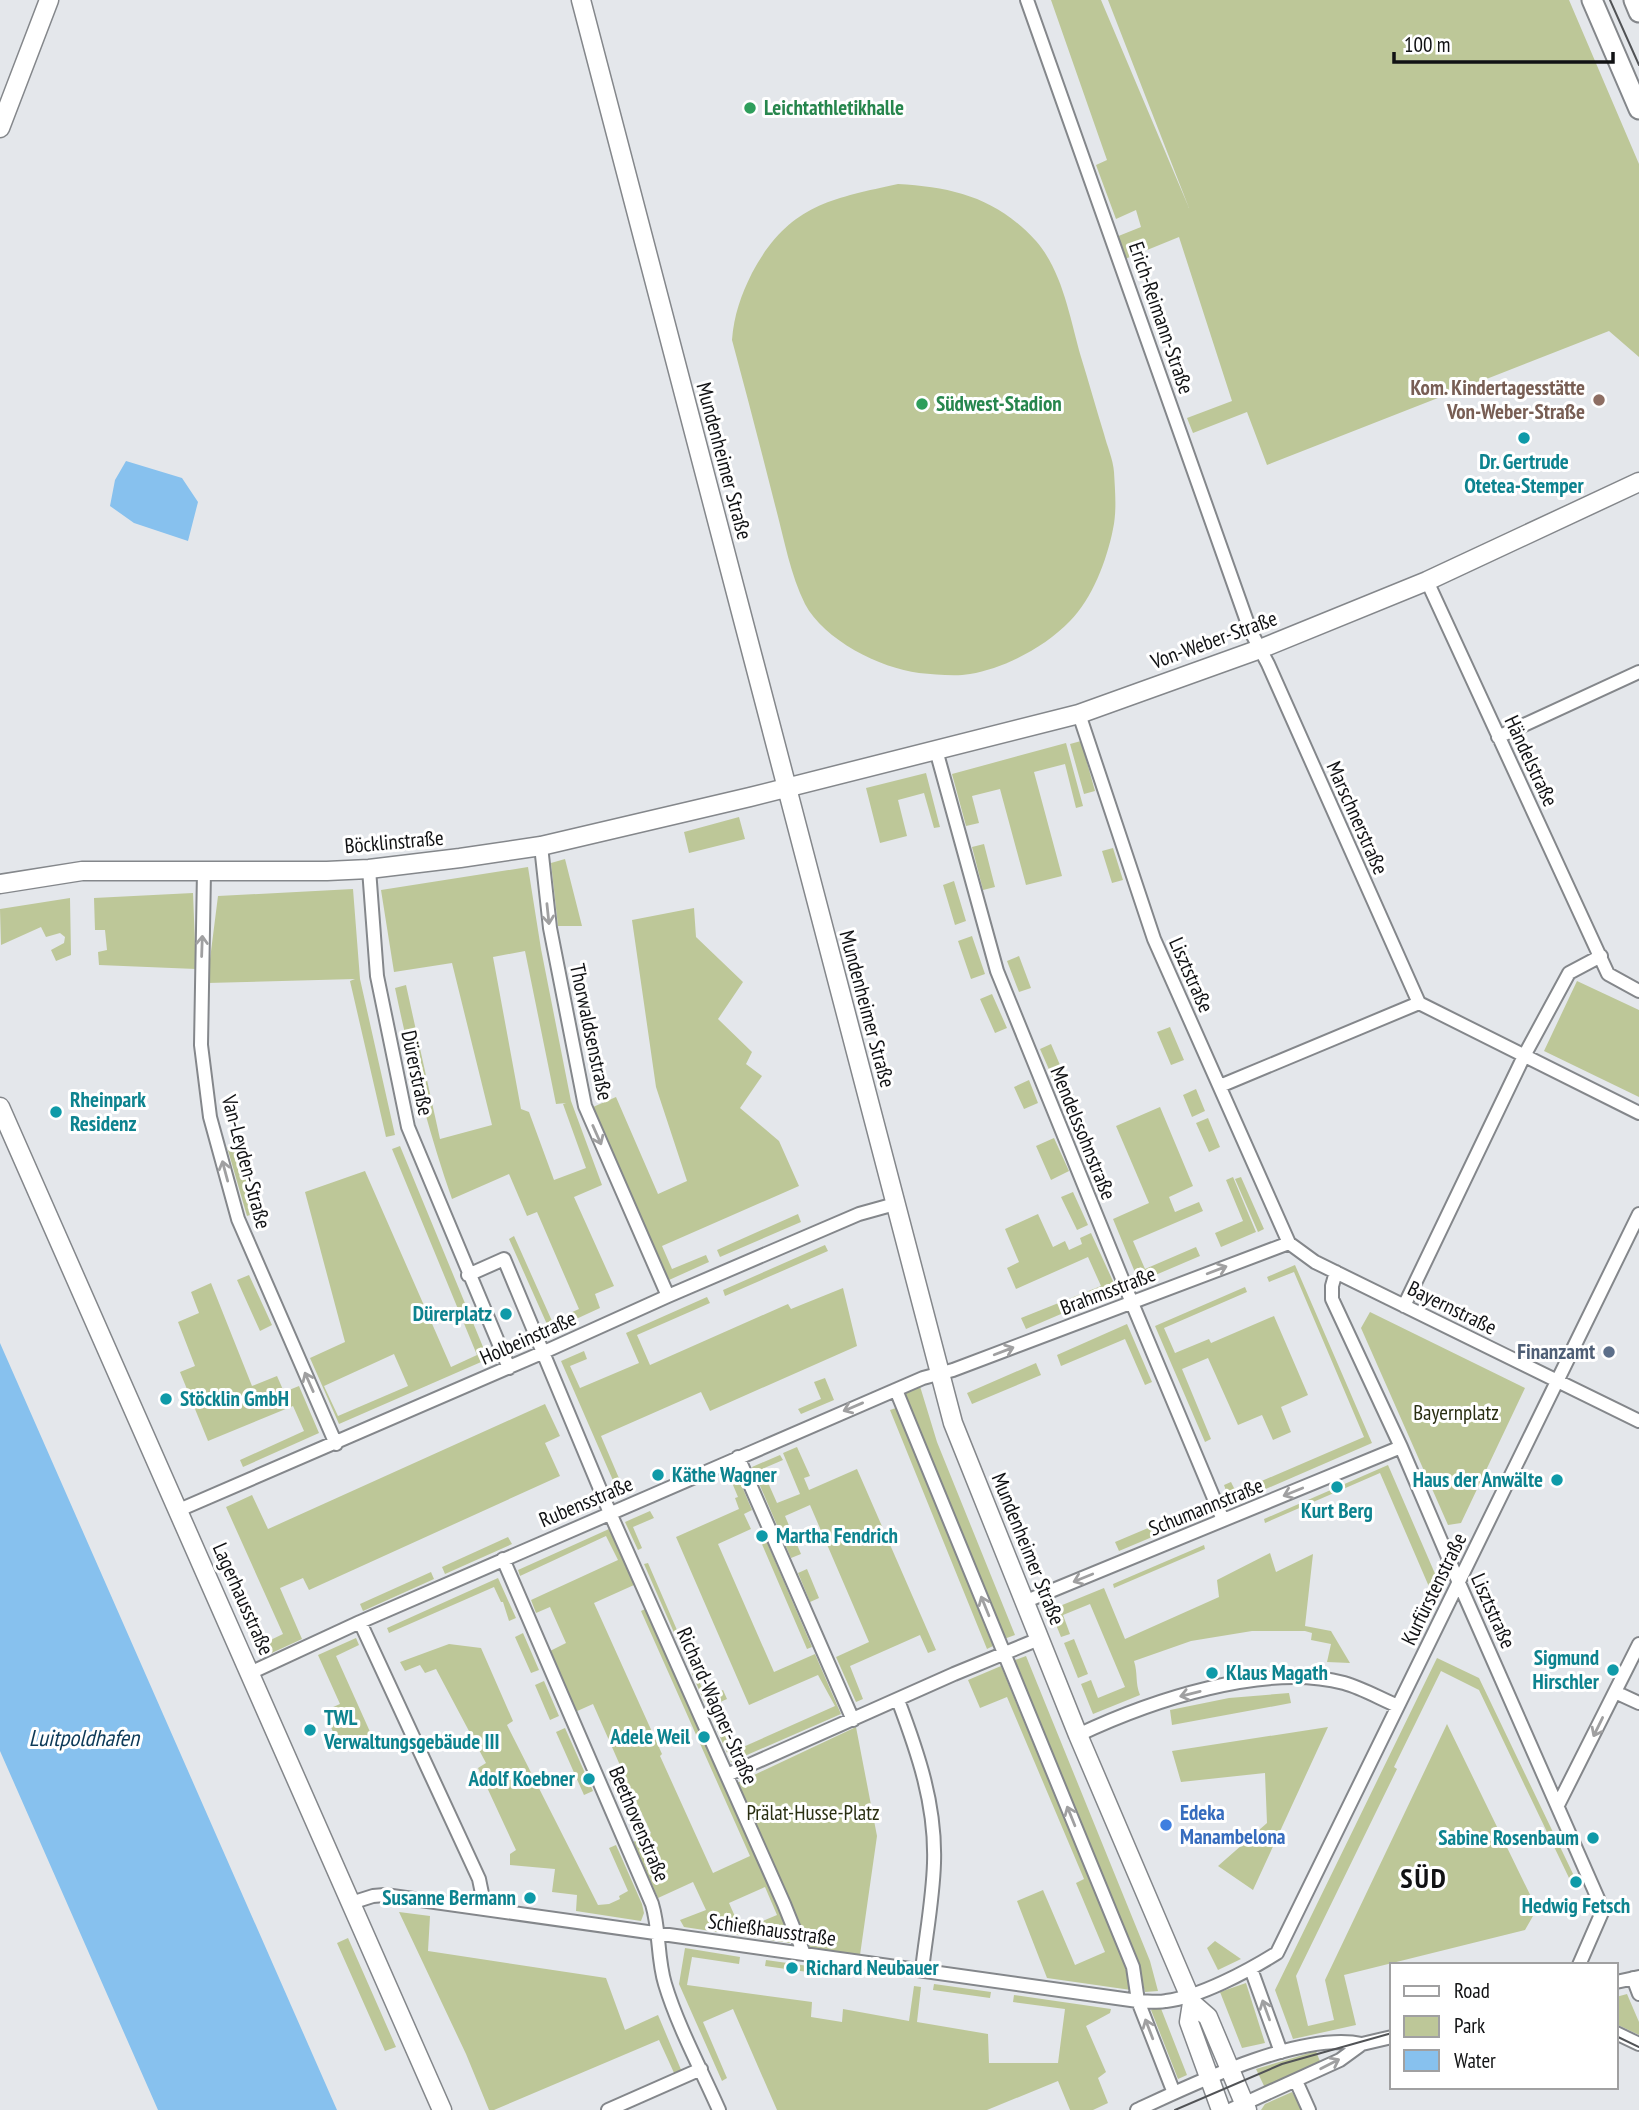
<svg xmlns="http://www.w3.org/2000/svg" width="1639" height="2110" font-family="'PT Sans Narrow',sans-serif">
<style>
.green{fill:#bdc798;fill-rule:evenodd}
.water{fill:#87c1ee}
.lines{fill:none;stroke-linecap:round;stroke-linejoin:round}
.street-casing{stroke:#84878b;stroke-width:16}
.secondary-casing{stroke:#84878b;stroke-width:21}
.primary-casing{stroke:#84878b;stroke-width:23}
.street{stroke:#fff;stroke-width:12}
.secondary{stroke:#fff;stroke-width:18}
.primary{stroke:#fff;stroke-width:19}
.tram{stroke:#515356;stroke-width:2}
.oneway{stroke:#a0a0a1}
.leisure-dot{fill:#2e9e5b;stroke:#fff;stroke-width:2.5}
.education-dot{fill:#8d6e63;stroke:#fff;stroke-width:2.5}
.culture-dot{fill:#0f9aa8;stroke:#fff;stroke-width:2.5}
.service-dot{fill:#5c6f8a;stroke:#fff;stroke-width:2.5}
.shop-dot{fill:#3f7fe0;stroke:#fff;stroke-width:2.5}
.labels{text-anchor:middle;stroke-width:6;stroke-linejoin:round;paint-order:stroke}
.leisure-label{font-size:21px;font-weight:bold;fill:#27864d;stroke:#fff;text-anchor:start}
.street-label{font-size:21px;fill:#111214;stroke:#fff}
.education-label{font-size:21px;font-weight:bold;fill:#785e54;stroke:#fff;text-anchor:end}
.culture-label{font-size:21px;font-weight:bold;fill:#0d838f;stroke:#fff;text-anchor:start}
.service-label{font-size:21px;font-weight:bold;fill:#4e5e75;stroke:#fff;text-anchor:end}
.park-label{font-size:21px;fill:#292e11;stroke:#fff}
.shop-label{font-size:21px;font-weight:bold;fill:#366cbe;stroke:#fff;text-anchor:start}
.water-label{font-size:23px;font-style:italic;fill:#0d3a58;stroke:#fff}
.district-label{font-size:28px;font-weight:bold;letter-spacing:2px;fill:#111214;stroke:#fff}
</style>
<rect width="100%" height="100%" fill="#e4e7eb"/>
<path class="green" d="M1051,0H1101L1189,208L1108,0H1569L1639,164V357L1609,331L1267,465L1247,412L1193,433L1187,418L1232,401L1179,237L1125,259L1116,237L1141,227L1136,210L1116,219L1096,165L1107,160Z
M898,184C953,187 997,198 1036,241C1063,272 1070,319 1081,357C1089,383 1096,408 1104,434C1107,446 1113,459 1114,472C1115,490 1117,511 1113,529C1107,560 1092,599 1070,621C1045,647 1005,668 970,674C954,677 935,674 919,673C880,668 824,640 805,604C790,574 784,538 775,505C761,450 747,395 732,340C734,315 741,295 752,273C788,206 829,199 898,184Z
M1081,741L1095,791L1084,794L1070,744Z
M1066,743L1083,806L1076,808L1065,764L1034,772L1062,876L1026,885L1000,789L972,796L979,823L966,826L952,774Z
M926,773L940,827L934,828L924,793L898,800L907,836L880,843L866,788Z
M739,817L745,839L689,853L684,832Z
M984,844L995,887L983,890L972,847Z
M1113,848L1123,880L1112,883L1102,851Z
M565,859L582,926H558L551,863Z
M528,867L541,949L571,1101L602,1185L574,1197L614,1286L595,1294L600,1308L550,1331L509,1239L514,1236L552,1321L579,1309L537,1212L527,1216L509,1174L452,1199C428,1130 410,1060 395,988L406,985L440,1139L492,1125L452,963L394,972L381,890ZM525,951L556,1104L566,1103L563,1104L586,1168L554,1180L529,1112L521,1109L493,957Z
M954,881L966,921L955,925L943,885Z
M353,889L360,979L395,1135L386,1137L350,981L355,979L207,983L218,896Z
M193,893L196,969L99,965L98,952L107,950L105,930H95L94,898Z
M70,898L71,955L56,961L51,950L64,943L65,937L60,933L46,937L41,927L1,945L0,909Z
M694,908L696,937L743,982L718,1019L752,1052L746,1064L762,1076L740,1108L779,1141L799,1186L662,1246L672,1269L706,1255L709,1262L669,1280L593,1107L616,1097L658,1194L687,1181L656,1087L632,920Z
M972,936L985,974L971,979L958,941Z
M1019,956L1031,988L1019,992L1007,961Z
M1577,981L1639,1010V1097L1544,1051Z
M992,994L1007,1028L995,1033L980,999Z
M1170,1027L1184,1060L1171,1065L1157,1032Z
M1051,1044L1066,1079L1055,1083L1040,1049Z
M1029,1080L1038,1103L1024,1109L1014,1087Z
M1071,1089L1085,1123L1074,1128L1059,1094Z
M1196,1089L1205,1111L1192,1117L1183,1095Z
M1160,1107L1193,1186L1169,1197L1175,1212L1199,1202L1203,1211L1133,1241L1145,1269L1196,1247L1200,1256L1139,1282L1113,1219L1149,1203L1116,1126Z
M1208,1118L1220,1147L1209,1152L1196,1123Z
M1054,1138L1069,1171L1051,1180L1036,1146Z
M236,1145L256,1213L247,1216L227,1147Z
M400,1146L488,1359L339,1424L310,1358L345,1342L305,1192L365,1171L451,1367L477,1355L392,1149ZM394,1354L408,1386L338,1416L324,1386Z
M1233,1177L1256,1232L1221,1247L1215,1233L1243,1221L1226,1180Z
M1241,1177L1264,1229L1258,1232L1235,1179Z
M1073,1192L1088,1225L1077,1230L1061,1197Z
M798,1214L801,1222L720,1257L717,1250Z
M1038,1214L1053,1247L1065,1241L1069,1250L1082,1244L1080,1238L1091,1233L1117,1290L1026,1329L1021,1318L1101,1286L1088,1257L1016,1289L1007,1268L1019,1262L1005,1229Z
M825,1245L828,1251L725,1296L723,1290Z
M1295,1265L1372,1443L1231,1504L1224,1485L1231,1482L1236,1492L1364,1437L1294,1272L1269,1282L1267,1277Z
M249,1275L272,1325L260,1331L237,1280Z
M211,1283L252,1386L277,1376L284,1392L299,1386L319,1433L243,1467L240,1460L304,1431L293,1406L208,1441L180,1372L195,1366L178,1322L199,1313L191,1292Z
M1245,1287L1247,1292L1164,1328L1175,1353L1209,1339L1211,1343L1274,1316L1308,1395L1281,1407L1291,1432L1273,1440L1262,1415L1238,1425L1208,1358L1182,1369L1211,1439L1205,1442L1155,1326Z
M843,1288L857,1346L710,1411L701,1392L601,1436L624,1490L618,1492L561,1361L584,1351L587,1359L570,1366L580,1388L639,1363L626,1333L707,1297L710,1303L637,1335L650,1365L788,1304L791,1309Z
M1370,1312L1525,1388L1461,1523L1448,1525L1361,1328Z
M1127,1324L1152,1382L1145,1385L1125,1339L1061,1366L1057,1355Z
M1036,1363L1041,1375L972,1404L967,1393Z
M825,1378L834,1400L801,1414L798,1409L821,1399L814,1382Z
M919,1383L937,1442L1015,1635L1004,1639L903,1390Z
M545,1404L560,1436L545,1443L560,1476L309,1590L303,1578L280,1588L302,1639L263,1657L258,1646L283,1634L226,1507L252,1495L268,1529Z
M896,1408L993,1646L987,1649L890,1410Z
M797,1447L810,1476L804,1478L809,1490L857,1469L936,1650L928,1653L920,1635L850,1666L863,1699L856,1702L836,1657L869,1642L810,1505L785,1516L801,1554L791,1558L752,1467L780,1455L783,1460L762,1469L777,1503L800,1494L783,1453Z
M1388,1465L1436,1576L1430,1589L1380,1473L1265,1523L1264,1519Z
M735,1470L752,1510L744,1514L751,1529L718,1544L774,1672L815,1654L841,1714L731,1762L710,1714L716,1712L734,1751L835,1706L818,1675L749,1705L676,1537L739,1509L735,1498L738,1497L728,1473Z
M588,1500L592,1508L548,1528L544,1520Z
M1205,1504L1209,1513L1119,1551L1115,1542Z
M650,1511L654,1518L633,1527L642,1548L638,1550L625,1522Z
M609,1529L634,1585L594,1603L662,1754L660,1756L713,1873L750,1856L641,1611L645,1609L793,1941L790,1943L684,1927L680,1920L706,1910L693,1882L658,1898L633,1842L651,1833L630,1788L616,1793L610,1779L623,1772L593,1704L575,1712L548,1652L566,1643L550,1607L536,1613L531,1600L618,1560L606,1536L520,1576L518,1570ZM765,1887L777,1915L741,1930L729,1903Z
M508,1537L512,1544L445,1574L442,1567Z
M766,1540L812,1647L807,1649L761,1542Z
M1204,1545L1205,1549L1114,1588L1113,1584Z
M1270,1553L1276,1572L1313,1554L1305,1626L1331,1631L1350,1663L1327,1662L1331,1644L1311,1640L1312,1633L1305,1631H1252L1191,1641L1134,1661C1138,1673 1135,1683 1140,1695L1093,1714L1081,1684L1091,1680L1098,1698L1125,1687L1090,1604L1063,1615L1070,1634L1061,1637L1050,1610L1104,1588L1125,1639L1219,1597L1217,1580Z
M648,1563L706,1697L723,1690L727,1699L707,1708L644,1564Z
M807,1569L819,1598L810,1602L798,1573Z
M431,1572L434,1579L363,1611L360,1604Z
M498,1578L516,1618L509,1621L503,1602H501L494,1587L389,1633L387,1628Z
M523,1633L539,1670L531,1673L515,1637Z
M356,1638L359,1645L336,1656L371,1734L340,1748L324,1711L340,1704L318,1655Z
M1074,1639L1088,1674L1078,1678L1064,1643Z
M449,1644L481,1648L513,1721L507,1725L598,1905L609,1904L620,1899L619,1896L628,1891L609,1848L616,1845L642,1904L644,1913L641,1921L576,1911L577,1895L552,1892L555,1869L510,1865V1854L516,1850L478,1768L486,1763L436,1669L425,1673L420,1665L405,1671L400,1662Z
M1026,1656L1150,1961L1158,1991L1145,1992L1136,1958L1015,1660Z
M1437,1658L1479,1678L1575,1878L1570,1880L1479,1690L1441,1671L1394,1767L1397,1769L1296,1976L1308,2026L1334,2020L1325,1980L1447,1724L1537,1909L1525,1930L1344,1975L1356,2025L1293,2039L1275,1990Z
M1001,1666L1129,1975L1131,1990L1047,1978L1017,1901L1043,1890L1075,1965L1105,1952L1076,1883L1084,1879L1007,1697L980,1708L968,1680Z
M544,1681L559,1716L550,1720L535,1685Z
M1289,1693L1291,1703L1172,1725L1170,1710L1229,1698Z
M856,1727L877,1836L860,1955L807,1947L737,1783Z
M1328,1727L1253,1890L1218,1866L1267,1823L1265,1773L1181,1782L1172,1751Z
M565,1728L593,1791L584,1795L556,1732Z
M399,1912L430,1916L428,1951L606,1978L625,2030L658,2015L682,2072L675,2075L659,2040L494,2110H489L466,2054Z
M348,1938L396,2047L385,2051L337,1943Z
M1215,1941L1241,1959L1218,1970L1207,1948Z
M685,1948L740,1957L739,1964L692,1957L687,1985L812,2002L811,2017L842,2022L843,2009L909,2021L914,1986L921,1987L917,2022L988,2034L989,2063H1058L1065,2009L1013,2002L1014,1995L1111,2009L1110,2013L1086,2026L1106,2072L1098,2078L1108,2103L1093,2110H1070L1058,2081L987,2110H777L733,2009L703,2022L727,2078L722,2081L679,1984Z
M766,1960L851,1972L850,1978L765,1966Z
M1246,1983L1265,2043L1242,2048L1220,1992Z
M934,1984L991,1992L990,1998L933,1990Z
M1627,1994L1639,2022V2035L1616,2024V1997Z
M1160,2006L1187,2075L1178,2079L1151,2010Z
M1316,2051L1321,2064L1265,2088L1256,2069Z
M1292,2092L1302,2110H1261L1265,2104Z"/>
<path class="water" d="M126,461L182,478L198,502L188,541L134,523L110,506L115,480Z
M0,1343L337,2110H158L0,1751Z"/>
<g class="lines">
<g class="street-casing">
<path id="street" d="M1027,0L1250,630L1268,664L1419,1003
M1427,581L1608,974L1639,991
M1079,714L1154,939L1289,1243L1315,1262L1639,1421
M1498,737L1639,672
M936,750L997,971L1132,1303L1223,1520
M541,846L550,928L585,1106L668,1296
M369,869L377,976L408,1127L509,1368
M204,871L201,1045L210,1117L238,1219L336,1444
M1419,1003L1639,1113
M1220,1086L1419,1003
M1336,1272L1332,1286V1299L1401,1447L1459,1583L1603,1910L1579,1965
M468,1275L504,1259L610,1513L784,1904L804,1954
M1404,1306L1524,1056L1569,973L1601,956
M896,1390L1133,1967L1138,2001L1174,2093
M738,1457L853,1720
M179,1510L544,1352L668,1296L859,1214L895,1204
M503,1559L652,1904C660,1930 657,1958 665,1984C678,2027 701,2069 719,2110
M1024,1602L1401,1447
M360,1622L479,1879L485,1908
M250,1673L360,1622L923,1378L953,1370L1289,1243
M1615,1692L1639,1703
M898,1700C918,1753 936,1805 934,1863C933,1898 926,1935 922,1970
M1078,1735C1150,1701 1264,1662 1344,1683C1362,1688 1381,1699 1398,1706
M727,1775L954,1674L1039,1639
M1558,1805L1639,1644
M351,1903L373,1896L385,1895L1138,2001C1147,2001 1157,2003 1166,2001C1200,1997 1248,1971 1277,1953L1639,1214
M1251,1969L1281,2052
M1633,1978L1639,1994
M1616,1982L1639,1977
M1616,2033L1639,2044
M1296,2081L1309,2110
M608,2110L701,2069
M1137,2110C1193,2084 1301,2031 1362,2044
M1230,2110L1340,2060L1362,2044L1392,2037"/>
</g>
<g class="secondary-casing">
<path id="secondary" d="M581,0L953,1423L1078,1735L1189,1995L1192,2003L1189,2022L1221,2110
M0,128L49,0
M0,884L82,871H327L369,869L460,858L541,846L750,797L1079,714L1260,649L1427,581L1639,482
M0,1107L442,2110
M1192,2003L1208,2017L1247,2110"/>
</g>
<g class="primary-casing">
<path id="primary" d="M1592,0L1639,109
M1634,0L1639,12"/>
</g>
<use href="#street" class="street"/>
<use href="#secondary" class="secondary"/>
<use href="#primary" class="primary"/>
<path class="tram" d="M1610,0L1639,65
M1616,2036L1639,2047
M1175,2110L1282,2064L1392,2033"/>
</g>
<defs><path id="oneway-shaft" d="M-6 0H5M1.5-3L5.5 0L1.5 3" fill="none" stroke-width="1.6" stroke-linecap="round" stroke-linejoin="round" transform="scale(1.75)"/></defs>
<g class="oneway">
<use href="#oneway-shaft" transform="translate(548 914) rotate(84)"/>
<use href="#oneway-shaft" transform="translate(202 946) rotate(-88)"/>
<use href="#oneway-shaft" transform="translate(597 1135) rotate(66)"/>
<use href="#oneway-shaft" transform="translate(225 1171) rotate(-105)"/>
<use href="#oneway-shaft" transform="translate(1217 1270) rotate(-21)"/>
<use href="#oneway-shaft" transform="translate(1004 1351) rotate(-21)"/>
<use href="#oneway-shaft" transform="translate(309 1382) rotate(-114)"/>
<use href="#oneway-shaft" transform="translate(853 1407) rotate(157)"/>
<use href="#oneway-shaft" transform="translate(1293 1492) rotate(158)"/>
<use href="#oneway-shaft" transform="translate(1083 1578) rotate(158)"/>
<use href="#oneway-shaft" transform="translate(985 1606) rotate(-112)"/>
<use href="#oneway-shaft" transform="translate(1190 1694) rotate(166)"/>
<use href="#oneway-shaft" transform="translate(1598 1727) rotate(116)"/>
<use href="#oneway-shaft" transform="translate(1071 1816) rotate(-112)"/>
<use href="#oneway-shaft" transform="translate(1266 2010) rotate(-110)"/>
<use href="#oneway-shaft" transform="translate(1149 2029) rotate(-111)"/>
<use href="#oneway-shaft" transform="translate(1330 2064) rotate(-27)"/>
</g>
<g class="leisure-dot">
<circle cx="750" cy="108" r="7"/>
<circle cx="922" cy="404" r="7"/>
</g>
<circle class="education-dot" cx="1599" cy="400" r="7"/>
<g class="culture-dot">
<circle cx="1524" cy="438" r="7"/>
<circle cx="56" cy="1112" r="7"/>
<circle cx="506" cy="1314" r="7"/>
<circle cx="166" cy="1399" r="7"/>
<circle cx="658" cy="1475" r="7"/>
<circle cx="1557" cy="1480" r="7"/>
<circle cx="1337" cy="1487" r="7"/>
<circle cx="762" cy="1536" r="7"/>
<circle cx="1613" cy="1670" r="7"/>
<circle cx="1212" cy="1673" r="7"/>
<circle cx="310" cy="1730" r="7"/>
<circle cx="704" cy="1737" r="7"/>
<circle cx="589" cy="1779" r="7"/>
<circle cx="1593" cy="1838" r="7"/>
<circle cx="1576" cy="1882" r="7"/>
<circle cx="530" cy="1898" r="7"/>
<circle cx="792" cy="1968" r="7"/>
</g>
<circle class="service-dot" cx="1609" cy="1352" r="7"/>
<circle class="shop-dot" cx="1166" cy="1825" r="7"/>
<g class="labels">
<g class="leisure-label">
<text x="764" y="115">Leichtathletikhalle</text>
<text x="936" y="411">Südwest-Stadion</text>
</g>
<g class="street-label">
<text transform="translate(1161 318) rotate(71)" y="7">Erich-Reimann-Straße</text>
<text transform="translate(724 461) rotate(75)" y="7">Mundenheimer Straße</text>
<text transform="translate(1214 640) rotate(-20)" y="7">Von-Weber-Straße</text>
<text transform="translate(1531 761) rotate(65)" y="7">Händelstraße</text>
<text transform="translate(1357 818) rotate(66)" y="7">Marschnerstraße</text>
<text transform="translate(394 842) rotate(-5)" y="7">Böcklinstraße</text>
<text transform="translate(1191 975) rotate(66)" y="7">Lisztstraße</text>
<text transform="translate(867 1009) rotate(75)" y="7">Mundenheimer Straße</text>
<text transform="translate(591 1032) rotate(78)" y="7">Thorwaldsenstraße</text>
<text transform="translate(417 1073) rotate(78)" y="7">Dürerstraße</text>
<text transform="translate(1083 1133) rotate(68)" y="7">Mendelssohnstraße</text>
<text transform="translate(246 1162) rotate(75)" y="7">Van-Leyden-Straße</text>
<text transform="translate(1108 1291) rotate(-21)" y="7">Brahmsstraße</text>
<text transform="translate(1452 1308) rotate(26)" y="7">Bayernstraße</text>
<text transform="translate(528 1338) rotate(-24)" y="7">Holbeinstraße</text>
<text transform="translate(586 1502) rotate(-23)" y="7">Rubensstraße</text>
<text transform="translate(1206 1507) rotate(-22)" y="7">Schumannstraße</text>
<text transform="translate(1028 1549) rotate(68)" y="7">Mundenheimer Straße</text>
<text transform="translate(1434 1589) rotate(-64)" y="7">Kurfürstenstraße</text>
<text transform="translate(243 1599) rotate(66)" y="7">Lagerhausstraße</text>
<text transform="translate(1493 1611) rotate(66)" y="7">Lisztstraße</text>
<text transform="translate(717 1706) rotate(66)" y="7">Richard-Wagner-Straße</text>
<text transform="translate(639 1824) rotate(67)" y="7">Beethovenstraße</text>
<text transform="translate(772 1930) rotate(8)" y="7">Schießhausstraße</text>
</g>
<g class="education-label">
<text x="1585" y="395">Kom. Kindertagesstätte<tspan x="1585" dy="24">Von-Weber-Straße</tspan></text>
</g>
<g class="culture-label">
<text x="1524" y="469" text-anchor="middle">Dr. Gertrude<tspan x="1524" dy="24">Otetea-Stemper</tspan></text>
<text x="70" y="1107">Rheinpark<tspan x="70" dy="24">Residenz</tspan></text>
<text x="492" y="1321" text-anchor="end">Dürerplatz</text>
<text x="180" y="1406">Stöcklin GmbH</text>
<text x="672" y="1482">Käthe Wagner</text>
<text x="1543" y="1487" text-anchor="end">Haus der Anwälte</text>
<text x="1337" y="1518" text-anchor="middle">Kurt Berg</text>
<text x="776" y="1543">Martha Fendrich</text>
<text x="1599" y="1665" text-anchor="end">Sigmund<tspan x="1599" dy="24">Hirschler</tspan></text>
<text x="1226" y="1680">Klaus Magath</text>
<text x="324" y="1725">TWL<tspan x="324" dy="24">Verwaltungsgebäude III</tspan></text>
<text x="690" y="1744" text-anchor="end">Adele Weil</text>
<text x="575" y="1786" text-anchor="end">Adolf Koebner</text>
<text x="1579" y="1845" text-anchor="end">Sabine Rosenbaum</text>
<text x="516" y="1905" text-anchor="end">Susanne Bermann</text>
<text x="1576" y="1913" text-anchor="middle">Hedwig Fetsch</text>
<text x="806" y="1975">Richard Neubauer</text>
</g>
<g class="service-label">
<text x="1595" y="1359">Finanzamt</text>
</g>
<g class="park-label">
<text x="1456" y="1420">Bayernplatz</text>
<text x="813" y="1820">Prälat-Husse-Platz</text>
</g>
<g class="shop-label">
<text x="1180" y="1820">Edeka<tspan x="1180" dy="24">Manambelona</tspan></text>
</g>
<g class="water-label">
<text x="84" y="1746">Luitpoldhafen</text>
</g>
<g class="district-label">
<text x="1424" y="1888">SÜD</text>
</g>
</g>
<rect x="1390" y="1963" width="228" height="126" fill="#ffffff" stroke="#a0a0a1" stroke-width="2"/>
<rect x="1404" y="1986" width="35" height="10" fill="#ffffff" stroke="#a0a0a1" stroke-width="2"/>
<text x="1454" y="1998" font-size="21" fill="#111214">Road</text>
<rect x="1404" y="2016" width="35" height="21" fill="#bdc798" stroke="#a0a0a1" stroke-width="2"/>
<text x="1454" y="2033" font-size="21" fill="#111214">Park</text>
<rect x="1404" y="2050" width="35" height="21" fill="#87c1ee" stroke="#a0a0a1" stroke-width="2"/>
<text x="1454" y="2068" font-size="21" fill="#111214">Water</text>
<path d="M1394 52v10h219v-10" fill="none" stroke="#111214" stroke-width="3.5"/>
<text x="1404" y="52" font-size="21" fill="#111214" stroke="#ffffff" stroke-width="5" paint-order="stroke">100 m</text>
</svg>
